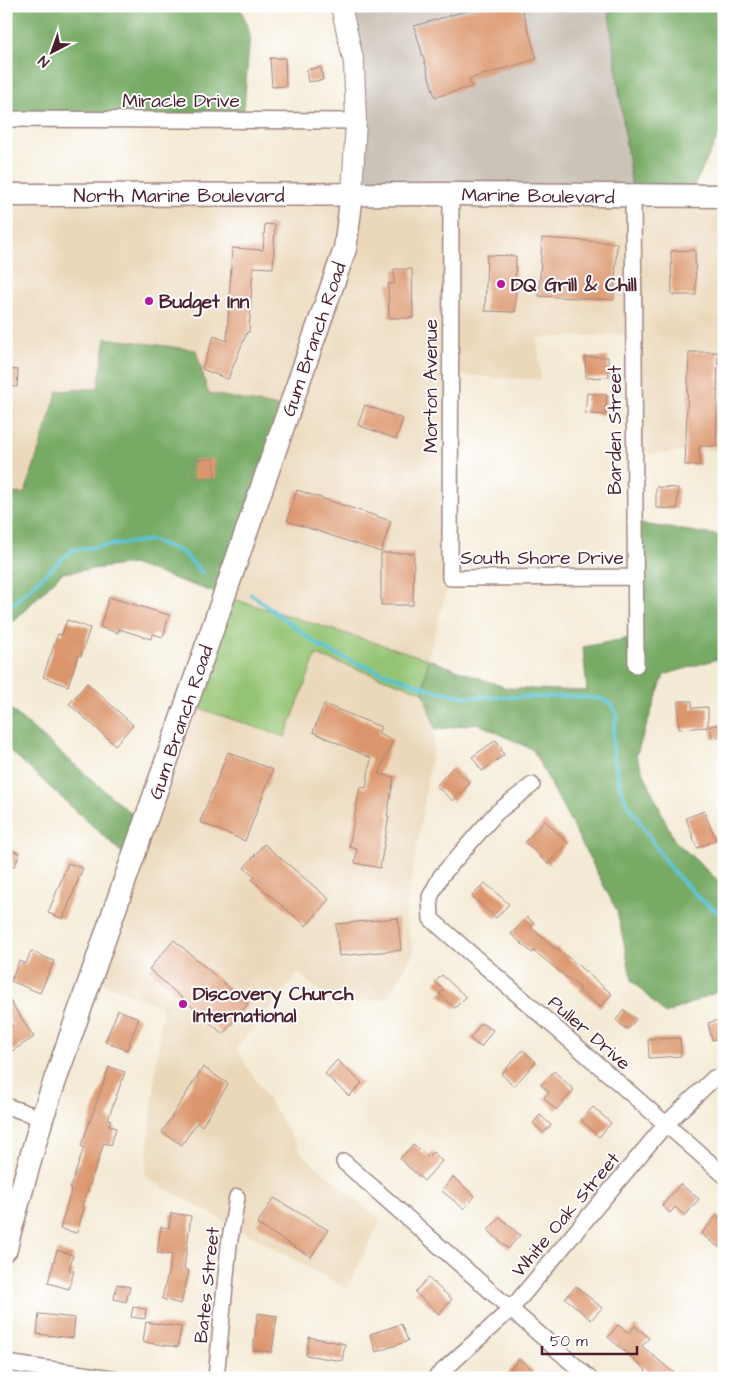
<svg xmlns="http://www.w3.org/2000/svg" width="730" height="1384" font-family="'Architects Daughter',sans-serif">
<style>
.built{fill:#ebd8ba}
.industrial{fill:#cbc3b8}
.green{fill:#94c473;stroke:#6f724f}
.forest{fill:#77aa65;stroke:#606448}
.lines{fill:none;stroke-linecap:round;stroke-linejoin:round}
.stream{stroke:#58c2d2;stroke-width:4}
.building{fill:#dc966d}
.street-casing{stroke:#9f8580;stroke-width:18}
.secondary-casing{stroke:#9f8580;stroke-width:22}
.primary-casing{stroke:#9f8580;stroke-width:25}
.street{stroke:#fff;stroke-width:15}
.secondary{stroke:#fff;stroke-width:20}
.primary{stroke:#fff;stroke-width:22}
.poi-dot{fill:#b5179e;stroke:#fff;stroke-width:2}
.labels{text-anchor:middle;stroke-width:4;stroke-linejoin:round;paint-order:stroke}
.street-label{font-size:19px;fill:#4a1f2b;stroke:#fff}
.poi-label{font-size:19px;font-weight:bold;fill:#4a1f2b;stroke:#fff;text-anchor:start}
</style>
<rect width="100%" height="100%" fill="#fff"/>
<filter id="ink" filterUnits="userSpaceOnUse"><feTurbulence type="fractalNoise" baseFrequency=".02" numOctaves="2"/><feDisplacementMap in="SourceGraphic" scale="10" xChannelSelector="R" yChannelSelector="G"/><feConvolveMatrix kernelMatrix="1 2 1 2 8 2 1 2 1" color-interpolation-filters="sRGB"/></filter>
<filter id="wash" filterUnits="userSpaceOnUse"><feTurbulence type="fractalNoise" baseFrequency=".0096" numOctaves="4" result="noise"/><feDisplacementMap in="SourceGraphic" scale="20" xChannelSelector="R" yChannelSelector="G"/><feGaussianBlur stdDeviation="1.12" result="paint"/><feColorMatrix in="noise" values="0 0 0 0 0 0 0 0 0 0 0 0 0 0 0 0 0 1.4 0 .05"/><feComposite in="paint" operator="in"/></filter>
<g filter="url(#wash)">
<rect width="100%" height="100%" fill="#f4ebd6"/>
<path class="built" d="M6,195L724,196V449L634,455V334L537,338L541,380L451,375L450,578L428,659L224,596L289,409L208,393L98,388L58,391L25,493L8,494L6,497Z
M316,655L423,692L436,730L405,918L414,952L387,999L337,1006L298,973L236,1049L304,1156L381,1220L347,1289L145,1177L162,1007L91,978L186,704Z"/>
<path class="industrial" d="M341,6H608L633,196L352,194Z"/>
<path class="green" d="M224,596L428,659L423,692L316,655L285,737L186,704Z"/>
<path class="forest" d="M6,6H240L250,34L243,120L6,119Z
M608,6H721L724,46V125L689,196H633Z
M106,338L196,350L208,393L289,409L224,596L132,564L62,573L6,629V497L8,494L25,493L58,391L98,388Z
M634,523L724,536V657L664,675L636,756L674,840L724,886V989L665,1014L632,981L617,911L533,750L477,723L436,730L423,692L428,659L507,688L587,691L583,647L635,637Z
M6,705L144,825L131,861L6,747Z"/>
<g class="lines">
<path class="stream" d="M251,594L321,647L353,662L436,691L469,697H546L568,696L602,699L612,705L617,715L613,734V755L620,786L626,801L669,867L701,900L724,916
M6,610L72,550L151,540L182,552L202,573"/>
</g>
<g id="blocks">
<path class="building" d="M483,6H521L537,59L469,79L471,87L435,97L414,26Z
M270,58H285L286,86L272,87Z
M321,67L323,80L308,82L306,70Z
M265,224L275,225L273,268L253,267L249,332H247L228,379L202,369L214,336L227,341L232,248L263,250Z
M542,238L617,243L614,300L539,296Z
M695,250L696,295H672L671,251Z
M487,255L516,256L515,312L485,311Z
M394,269H412L413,318H389L388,284H394Z
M689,352H718L716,446H699L700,465H685Z
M585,357H608L609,377L586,378Z
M8,369L18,370L17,387L7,386Z
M587,393L607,395L605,415L585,413Z
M365,405L403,419L396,439L358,425Z
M214,459L215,478H193V460Z
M656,487L678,488L677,509L656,508Z
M297,490L391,521L381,552L287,521Z
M381,553H414L413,605H381Z
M109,597L169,615L163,637L153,634L151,639L119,629L118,633L100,627Z
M67,620L90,628L81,656H78L68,686L43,677L58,634L62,635Z
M87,683L133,725L115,745L69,704Z
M678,701H692V708L708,707V727L679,729Z
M324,704L381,727L378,734L393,740L379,774L394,777L387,816H389L380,868L355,863L357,849L349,847L360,787L366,788L371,758L313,732Z
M721,724L723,736L712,738L710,726Z
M496,740L502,748L501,750L504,755L482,771L472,757Z
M228,752L273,770L245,841L200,822Z
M453,767L470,783L453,801L436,786Z
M704,811L716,840L697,848L686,818Z
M545,821L568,843L548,864L525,842Z
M264,844L329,899L306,926L252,880L255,876L244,868Z
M6,848L20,853L15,866L6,863Z
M68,863L83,868L63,919L48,913Z
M485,883L509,904L496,918L472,896Z
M527,917L534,923L531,927L555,949L556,947L612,994L600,1007L579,990L580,988L534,951L532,953L511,934Z
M398,918L401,950L339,956L336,924Z
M174,940L248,1004L223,1034L149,969Z
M31,951L54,961L40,993L11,981L19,961L26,964Z
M442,975L466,997L455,1008L439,994L444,990L435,982Z
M6,995L34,1037L6,1055V1030L13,1026L6,1015Z
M118,1010L139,1018L127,1050L105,1042Z
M624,1010L636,1019L629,1028H625L616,1020Z
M724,1018V1037L712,1040L708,1023Z
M481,1023L493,1030L481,1047L470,1039Z
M680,1038L681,1056L649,1058L648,1039Z
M523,1050L536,1062L514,1086L501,1074Z
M337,1060L362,1083L349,1096L325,1074Z
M109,1067L125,1072L108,1119L111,1120L109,1125L116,1128L111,1145L104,1143L82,1207L84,1208L77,1233L60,1229L71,1190L70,1189L84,1147L81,1146Z
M203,1067L228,1084L202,1126L197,1122L182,1145L162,1132Z
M554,1071L574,1090L556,1110L544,1098L549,1092L541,1085Z
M593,1107L611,1123L599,1137L581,1120Z
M540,1115L551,1125L544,1133L533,1123Z
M413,1144L428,1157L433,1152L442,1161L424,1181L400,1159Z
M453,1177L475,1196L464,1209L442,1191Z
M680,1184L699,1199L685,1216L675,1207L670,1213L662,1206Z
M274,1198L328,1230L311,1257L257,1224Z
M171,1213L191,1216L184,1269L189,1271L181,1304L162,1299L172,1255L157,1253L161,1227L169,1228Z
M717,1215L724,1221V1251L701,1234Z
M500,1217L520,1235L508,1249L488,1230Z
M57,1250L73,1255L69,1270L74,1271L69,1289L48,1283Z
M428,1278L452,1299L439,1314L415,1292Z
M117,1284L130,1287L126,1302L114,1299Z
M576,1286L602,1308L591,1320L565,1298Z
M133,1307L146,1309L145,1319L131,1317Z
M258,1313L277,1316L272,1352L253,1350Z
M39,1314L75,1318L73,1338L37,1334Z
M146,1322L181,1327L178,1347L143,1342Z
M401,1324L408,1341L376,1352L370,1334Z
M618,1325L629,1333L635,1326L649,1338L642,1346L680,1378H652L645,1372L646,1370L608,1337Z
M309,1337L345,1344L342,1361L306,1355Z
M519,1359L534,1371L528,1378H504Z"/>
</g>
</g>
<g filter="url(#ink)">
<use href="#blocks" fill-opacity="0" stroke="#9f8580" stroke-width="1"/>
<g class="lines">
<g class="street-casing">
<path id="street" d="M6,119L356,121
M451,194L450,578L635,577
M633,196L636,665
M532,785L496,813L441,876L430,897L431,919L724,1175
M6,1106L42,1118
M344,1162L589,1378
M6,1363L111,1378
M216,1378L229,1245L237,1197
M435,1378L511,1309L665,1125L714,1078L724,1075"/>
</g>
<g class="secondary-casing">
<path id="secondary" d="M341,6L354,63L356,121L352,194"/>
</g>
<g class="primary-casing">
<path id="primary" d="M6,195L451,194L724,196
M6,1249L9,1235L42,1118L345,249L352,194"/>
</g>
<use href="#street" class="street"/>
<use href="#secondary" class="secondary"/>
<use href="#primary" class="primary"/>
</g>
</g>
<g class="poi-dot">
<circle cx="501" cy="284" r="5"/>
<circle cx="149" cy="301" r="5"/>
<circle cx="183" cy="1004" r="5"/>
</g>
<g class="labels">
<g class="street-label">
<text x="181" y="107">Miracle Drive</text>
<text x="179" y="202">North Marine Boulevard</text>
<text transform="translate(538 195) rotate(1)" y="7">Marine Boulevard</text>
<text transform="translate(313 339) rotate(-71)" y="7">Gum Branch Road</text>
<text transform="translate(430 386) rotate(-90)" y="7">Morton Avenue</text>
<text transform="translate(614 430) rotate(-90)" y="7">Barden Street</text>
<text x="542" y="564">South Shore Drive</text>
<text transform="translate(180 722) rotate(-71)" y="7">Gum Branch Road</text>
<text transform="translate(590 1032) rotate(41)" y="7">Puller Drive</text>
<text transform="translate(565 1214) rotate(-50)" y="7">White Oak Street</text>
<text transform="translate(206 1285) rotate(-84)" y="7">Bates Street</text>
</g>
<g class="poi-label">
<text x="511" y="291">DQ Grill &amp; Chill</text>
<text x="159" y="308">Budget Inn</text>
<text x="193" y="1000">Discovery Church<tspan x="193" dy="22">International</tspan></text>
</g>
</g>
<rect width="730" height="1384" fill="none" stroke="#fff" stroke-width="25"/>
<g transform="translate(52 52) rotate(221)" stroke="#ffffff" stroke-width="4" paint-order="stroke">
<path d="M0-4L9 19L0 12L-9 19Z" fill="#4a1f2b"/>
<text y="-8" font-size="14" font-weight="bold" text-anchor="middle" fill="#4a1f2b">N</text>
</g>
<path d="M542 1346v8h95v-8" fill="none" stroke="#4a1f2b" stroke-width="2.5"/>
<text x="550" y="1346" font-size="15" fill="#4a1f2b" stroke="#ffffff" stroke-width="4" paint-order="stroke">50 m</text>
</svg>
